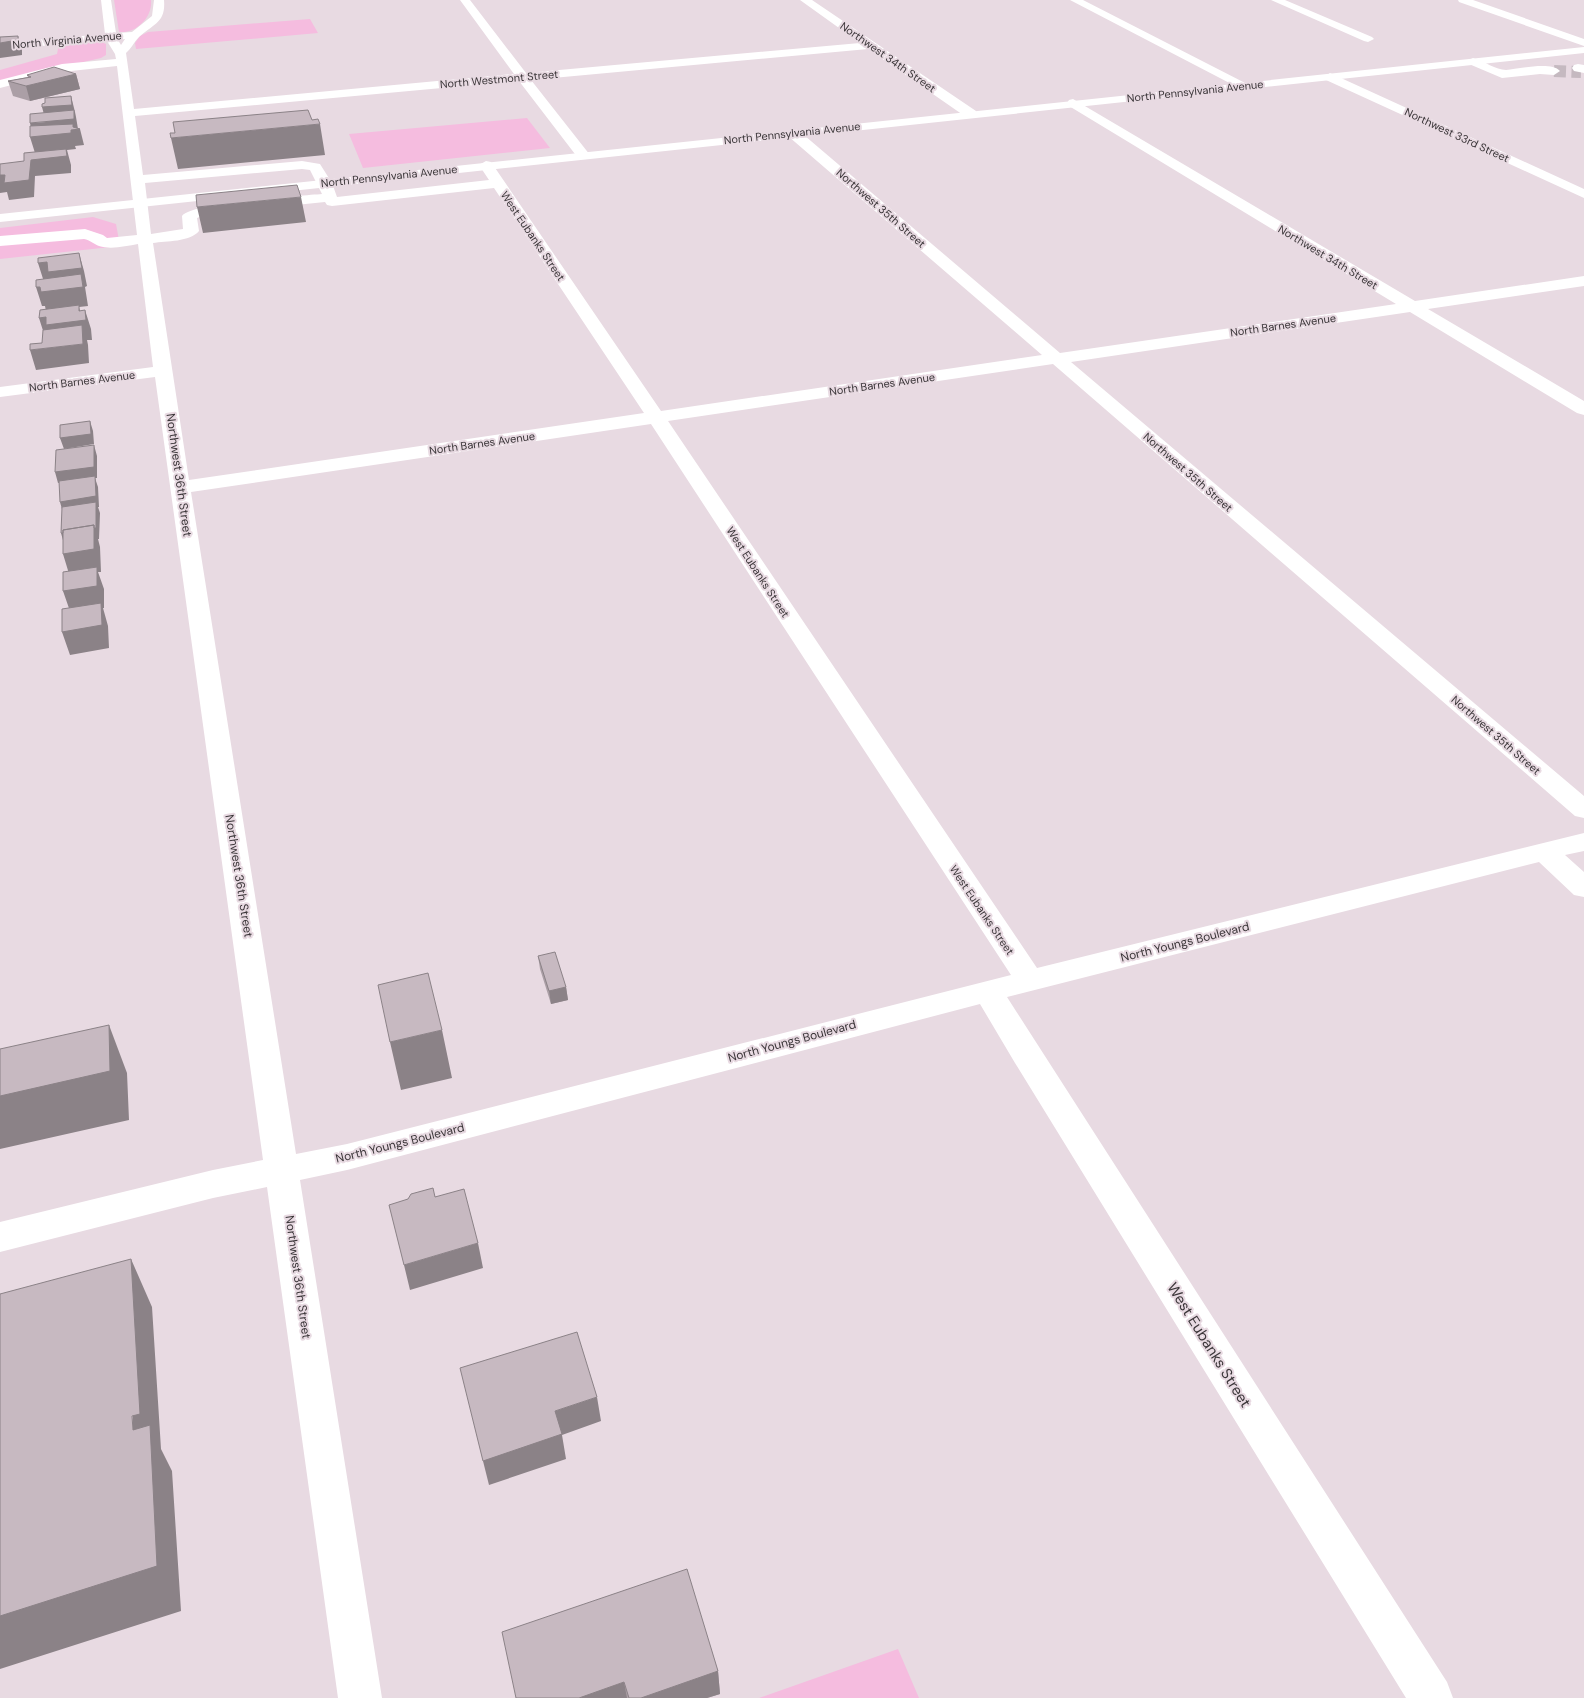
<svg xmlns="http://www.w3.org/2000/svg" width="1584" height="1698" font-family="'DM Sans',sans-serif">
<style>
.green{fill:#f5bcdf}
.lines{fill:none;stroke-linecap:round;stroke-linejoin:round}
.minor-tunnel{stroke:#c5b9c0;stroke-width:12;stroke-dasharray:12 5.5;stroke-linecap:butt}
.minor{fill:#fff;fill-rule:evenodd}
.major{fill:#fff;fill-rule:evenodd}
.wall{fill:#ab9fa6}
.shaded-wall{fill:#8b8287}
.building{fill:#c7b9c1;stroke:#8b8287}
.labels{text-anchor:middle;stroke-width:4;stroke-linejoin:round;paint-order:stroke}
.far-street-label{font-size:11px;fill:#3b3639;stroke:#e8dae2}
.street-label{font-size:12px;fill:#3b3639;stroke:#e8dae2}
.near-street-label{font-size:15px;fill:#3b3639;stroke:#e8dae2}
</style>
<rect width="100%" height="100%" fill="#e8dae2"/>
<path class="green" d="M114,0H151C153,17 136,34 119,32Z
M310,19L318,33L136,49L135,43L140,36L148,32Z
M99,41L106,44V55L101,58L0,81V70L57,54L59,44Z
M527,118L550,148L363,168L349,134Z
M93,217L116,224L120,246L0,259V228Z
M898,1649L919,1698H759Z"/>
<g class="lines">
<path class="minor-tunnel" d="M1554,71L1581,72"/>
<path class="minor" d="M101,0H111L116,33L132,32L152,16L154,0H164C166,23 153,24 139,37C134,42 131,49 126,53L134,109L514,74L460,0H470L526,73L860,43L800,0H812L976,111L977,114L976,117H966L868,49L531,80L590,155L583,159L578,158L519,81L135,116L143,175L302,161L320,164L332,183L337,197L489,180L479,165L486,161L491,162L661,411L1042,355L788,136L786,133L793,129L798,130L1060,353L1396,304L1069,106L1067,103L1069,100L1073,99L1415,301L1584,276V286L1428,309L1584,401V415L1577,413L1410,312L1071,362L1584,796V818L1575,816L1053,364L668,421L1037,968L1584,833V851L1565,855L1584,872V897L1574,895L1539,862L1007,997L1447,1682L1453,1698H1406L1015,1063L980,1004L347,1170L300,1180L382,1698H338L267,1187L213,1198L0,1252V1222L213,1170L263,1160L155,377L0,397V387L153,367L138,244C126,246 111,250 99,246C94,244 90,240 84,239L0,246V236L85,229L103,235L107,238L137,235L117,66L62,72L0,88V80L62,64L116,59L115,54L107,41L0,49V43L105,34ZM125,39L121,45L118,40ZM302,169L310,170L322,194C299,196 192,202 182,216L183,229L151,234L145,183ZM494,188L644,413L189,480L153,243C166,241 190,242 199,231L197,218L207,214L325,202L327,205L332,206ZM651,424L1011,975L347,1144L296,1154L191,492Z
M1070,0H1083L1251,86L1245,90L1241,89Z
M1271,0H1285L1372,37L1374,39L1368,42L1364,41Z
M1458,0H1473L1584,39V46L1459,2Z
M1473,58C1484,61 1496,70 1506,70C1519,69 1551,61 1560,71L1554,75L1540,74L1502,78L1469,64L1467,62L1469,60Z
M1578,64L1584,65V73L1574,71L1572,68L1574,65Z
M1330,73L1584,189V198L1326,80L1324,77Z"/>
<path class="major" d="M1584,47V53L0,222V214Z"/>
</g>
<path class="wall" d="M76,74L80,89L30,101L13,96L8,81L28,77L27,75Z
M538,956L566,987L568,1000L551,1004L540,969Z
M718,1671L720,1694L707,1698H516Z"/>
<path class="shaded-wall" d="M18,36L22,50V55L0,58V43Z
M76,74L80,89L30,101L26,86Z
M71,96L75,112L76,117L78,129H80L84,145L75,146L76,149L67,150L71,165V173L35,176L34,197L9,200L7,192L0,193V175L31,160L35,153L30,137L33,136L30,123L46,122L42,107Z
M320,124L325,155L178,169L171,138Z
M301,197L306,222L203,233L197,207Z
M79,253L84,271L87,286L85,287L88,306L79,307L83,321L85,310L91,329L92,340H87L88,345L89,363L36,370L30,350L83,344L45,337L39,318L46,311L45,306H42L36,287L44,282L38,263Z
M90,421L93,431L94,444L64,449L60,438Z
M94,445L97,456V478H95L98,487L99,507H98L100,513L99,539H98L100,547L101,572H98L104,589V608H103L108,626L109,648L70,655L62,632L71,614L63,591L70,577L63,554L64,544L61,533L63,513L60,502L95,478L58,483L55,472Z
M566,987L568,1000L551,1004L549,991Z
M109,1025L127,1073L129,1120L0,1149V1096Z
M442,1030L452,1078L401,1090L390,1042Z
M478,1243L483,1268L410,1290L404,1265Z
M131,1259L152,1307L161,1449L172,1471L181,1611L0,1669V1616L133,1430Z
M597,1397L601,1421L562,1435L566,1459L489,1485L483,1461L555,1411Z
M718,1671L720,1694L707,1698H641Z
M624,1682L627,1698H579Z"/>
<path class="building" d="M18,36V40L0,43V37Z
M54,67L76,74L26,86L8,81L31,77L27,75Z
M71,96L72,105L42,107V104L45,103V98Z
M74,110V119L30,123V114Z
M308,110L312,120L318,119L320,124L171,138L170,133H175L173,122Z
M73,124V127L80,129L71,130V133L30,137V126Z
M66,149L67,156L31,160L29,180L4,183L5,175H0V164L24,161V153Z
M297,185L301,197L197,207L196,195Z
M79,253L82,268L48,272L47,262L38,263V258Z
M81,274L83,287L41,292L40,287H36V280Z
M79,305V311L85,310L86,320L46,325V317L39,318L40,310Z
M82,325L83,344L30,350V344L42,343L43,330Z
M90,421L91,434L60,438V425Z
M94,445V467L55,472L56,450Z
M95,476L96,496L60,502L59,481Z
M96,502V528H94V525L63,530V533H61L62,507Z
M94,525V549L63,554V530Z
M97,567V586L63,591V572Z
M101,603L102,625L62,632V609Z
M555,952L566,987L549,991L538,956Z
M428,973L442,1030L390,1042L378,985Z
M109,1025L110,1071L0,1096V1049Z
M433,1188L435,1197L464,1189L478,1243L404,1265L389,1205L408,1199L411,1194Z
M131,1259L140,1414L132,1416L133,1430L150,1425L157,1566L0,1616V1294Z
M577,1332L597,1397L555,1411L562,1434L483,1461L460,1368Z
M687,1569L718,1671L641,1698H629L624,1682L579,1698H516L502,1632Z"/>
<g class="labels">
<g class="far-street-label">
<text transform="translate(67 40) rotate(-5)" y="4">North Virginia Avenue</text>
<text transform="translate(888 57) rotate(35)" y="4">Northwest 34th Street</text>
<text transform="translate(499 79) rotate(-5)" y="4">North Westmont Street</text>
<text transform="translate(1195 91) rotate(-6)" y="4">North Pennsylvania Avenue</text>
<text transform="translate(792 133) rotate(-6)" y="4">North Pennsylvania Avenue</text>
<text transform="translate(1457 135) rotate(25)" y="4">Northwest 33rd Street</text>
<text transform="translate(389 176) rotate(-6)" y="4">North Pennsylvania Avenue</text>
<text transform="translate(881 208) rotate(41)" y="4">Northwest 35th Street</text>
<text transform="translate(533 236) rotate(56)" y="4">West Eubanks Street</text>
<text transform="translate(1328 257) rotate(31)" y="4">Northwest 34th Street</text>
<text transform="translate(1283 325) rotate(-8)" y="4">North Barnes Avenue</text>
<text transform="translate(82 381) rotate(-7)" y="4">North Barnes Avenue</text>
<text transform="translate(882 384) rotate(-8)" y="4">North Barnes Avenue</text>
<text transform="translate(482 443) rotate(-8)" y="4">North Barnes Avenue</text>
<text transform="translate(1188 472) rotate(41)" y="4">Northwest 35th Street</text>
<text transform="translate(758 572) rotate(57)" y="4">West Eubanks Street</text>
<text transform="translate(1496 735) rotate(41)" y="4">Northwest 35th Street</text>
<text transform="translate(982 910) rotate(56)" y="4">West Eubanks Street</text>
</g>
<g class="street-label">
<text transform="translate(179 475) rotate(82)" y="4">Northwest 36th Street</text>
<text transform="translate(239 876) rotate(81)" y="4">Northwest 36th Street</text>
<text transform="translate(1185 942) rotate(-14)" y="4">North Youngs Boulevard</text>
<text transform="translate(792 1041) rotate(-15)" y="4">North Youngs Boulevard</text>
<text transform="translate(400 1143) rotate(-14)" y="4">North Youngs Boulevard</text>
<text transform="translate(298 1277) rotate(82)" y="4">Northwest 36th Street</text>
</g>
<g class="near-street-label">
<text transform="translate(1209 1345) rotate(58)" y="5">West Eubanks Street</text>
</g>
</g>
</svg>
